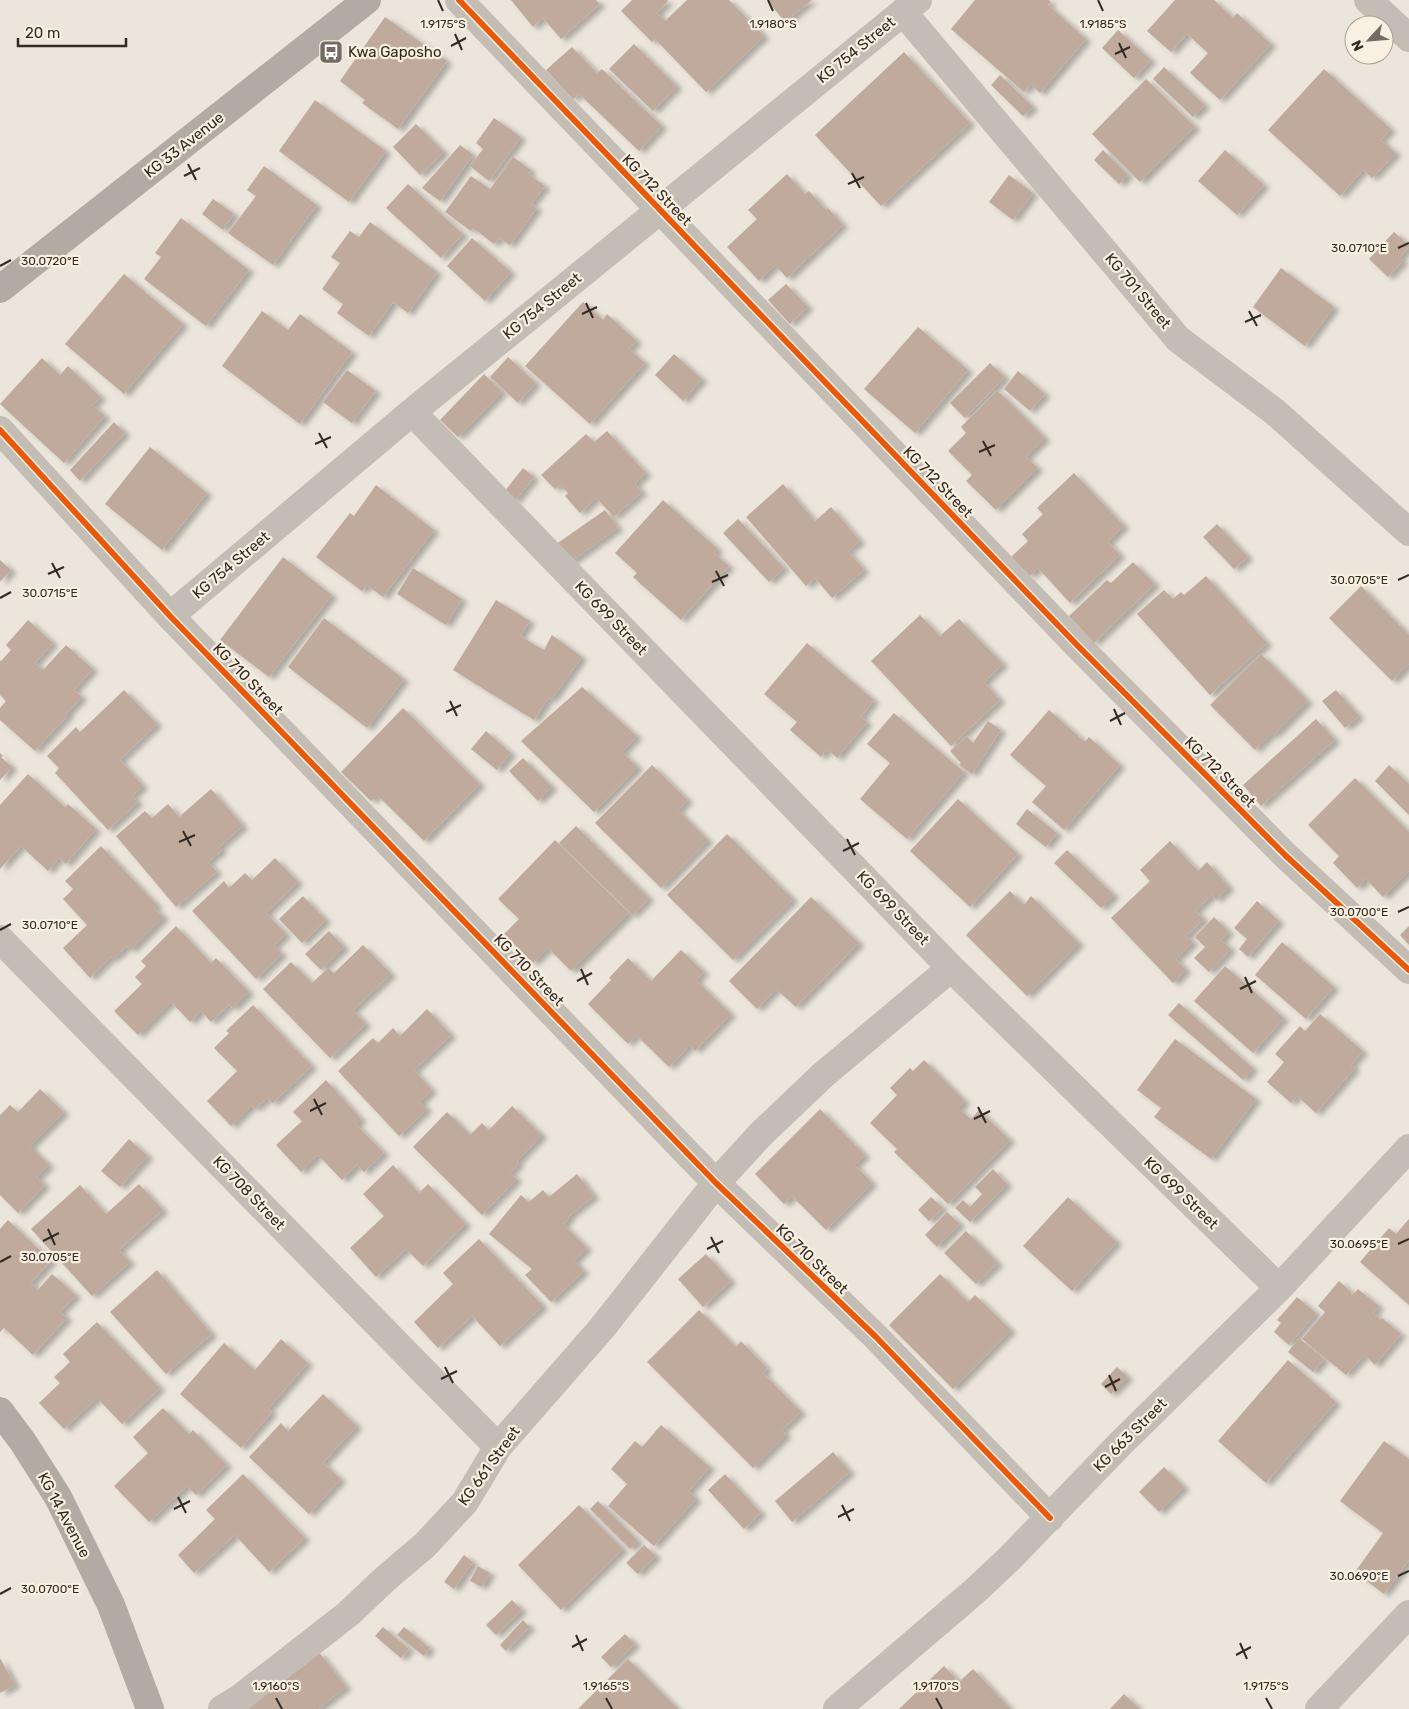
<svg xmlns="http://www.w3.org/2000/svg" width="1409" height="1709" font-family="Rubik,sans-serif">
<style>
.building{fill:#c0aa9c;filter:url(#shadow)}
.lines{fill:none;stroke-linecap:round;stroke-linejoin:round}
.minor{stroke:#c3bdb6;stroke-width:28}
.major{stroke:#b2aba4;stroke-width:28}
.cycleway-casing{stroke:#f9f0e1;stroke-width:9}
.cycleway{stroke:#e8590c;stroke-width:6}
.ticks{fill:none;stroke:#332a24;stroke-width:2}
.labels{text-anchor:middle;stroke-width:4.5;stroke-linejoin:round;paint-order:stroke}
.street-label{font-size:15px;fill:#332a24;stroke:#f9f0e1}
.poi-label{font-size:15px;fill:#332a24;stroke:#f9f0e1;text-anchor:start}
.ticks-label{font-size:12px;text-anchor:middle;fill:#332a24;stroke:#f9f0e1;stroke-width:4.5;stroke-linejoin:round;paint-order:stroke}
</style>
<defs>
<filter id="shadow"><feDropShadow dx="5.5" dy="3" stdDeviation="2.5" flood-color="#0004"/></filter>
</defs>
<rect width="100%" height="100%" fill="#ebe5db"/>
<path class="building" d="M511,0H596L600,4L561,39L543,18L533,27Z
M632,0H667L668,1L657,13L665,21L687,0H729L764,36L706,92L655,39L652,42L621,11Z
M767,0H812L785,22Z
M975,0H1049L1051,2L1048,5L1086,39L1040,93L1031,84L1024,92L951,29Z
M1175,0H1214L1233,18L1237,13L1271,44L1220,100L1190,73L1208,53L1187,34L1171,52L1147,31Z
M385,17L447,61L398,129L362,103L365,100L340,81Z
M1118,30L1151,60L1134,78L1102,48Z
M634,44L677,86L653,111L609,69Z
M572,47L597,73L602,69L662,126L639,151L579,94L573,99L546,70Z
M904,52L970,123L881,206L815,135Z
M1164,67L1205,105L1193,117L1153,79Z
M1324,69L1391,129L1381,140L1396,153L1372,178L1363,170L1340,196L1268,130Z
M1000,75L1033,107L1023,116L991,85Z
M1146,79L1195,127L1140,182L1092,134Z
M315,100L386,151L349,202L279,151Z
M494,118L521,137L489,181L470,166L483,149L476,143Z
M416,124L444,152L420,175L393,147Z
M460,145L473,155L440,201L422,188Z
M1103,150L1128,175L1119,184L1094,160Z
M1225,150L1264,185L1237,215L1198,181Z
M513,157L531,170L528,174L545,186L531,204L537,208L510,245L499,238L494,244L473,228L471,231L445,212L471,176L490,189Z
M264,166L317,205L273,265L228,233L256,196L247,190Z
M787,174L805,194L809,191L826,210L828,208L843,225L787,278L775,265L759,281L727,247L757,219L748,210Z
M1009,175L1033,193L1013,220L989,202Z
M408,184L463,234L441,258L386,208Z
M213,199L234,214L223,230L202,214Z
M181,218L249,270L206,326L144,279L161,257L155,253Z
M370,222L437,272L408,313L393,302L369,336L337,313L343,304L322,289L340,263L331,257L350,231L359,237Z
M1394,232L1409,245V247L1399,258L1403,261L1388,277L1369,259Z
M472,238L511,272L485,301L447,266Z
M1281,268L1334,307L1305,346L1253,307Z
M124,274L183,324L124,394L65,344Z
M786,284L808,307L790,324L768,300Z
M583,302L603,320L607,314L637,341L629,349L645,363L590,424L525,366Z
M262,311L288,330L300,314L352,352L300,424L222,366Z
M918,327L968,370L915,433L864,389Z
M674,354L702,379L683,401L655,375Z
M508,357L536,383L518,403L490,377Z
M42,358L60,375L68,366L101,397L93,405L105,416L64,463L0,404Z
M990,363L1005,377L965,418L950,403Z
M347,370L376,391L352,423L323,402Z
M1018,371L1045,394L1030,411L1004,389Z
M484,374L502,392L458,437L440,420Z
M997,390L1045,438L1026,457L1038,468L996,510L966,481L972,475L948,451L966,433L961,427Z
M114,422L125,433L80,481L70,470Z
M607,431L646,473L635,484L642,492L614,517L596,498L580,513L565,496L568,493L560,485L555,489L541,475L586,434L594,442Z
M150,447L207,493L162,550L105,504Z
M523,468L534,477L515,501L504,492Z
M1074,473L1124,526L1108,542L1120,555L1070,603L1038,568L1030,576L1011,557L1028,541L1022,534L1043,514L1037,508Z
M783,484L815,521L831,507L860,541L848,551L864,570L832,598L815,578L806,586L746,517Z
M376,485L434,530L383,597L367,585L362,591L316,557L350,513L354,516Z
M663,500L718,549L714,553L729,566L681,620L633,577L637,573L615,553Z
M605,510L618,528L568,564L555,545Z
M738,519L784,568L769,582L723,533Z
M1217,524L1248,557L1234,569L1203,537Z
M283,557L332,595L269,677L220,640Z
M0,560L11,570L0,582Z
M1133,562L1155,584L1094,643L1069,616L1107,580L1111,583Z
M413,568L462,599L446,625L397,594Z
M1206,576L1267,643L1210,695L1137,614L1164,590L1173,599L1181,592L1184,595Z
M1361,586L1409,635V664L1392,681L1329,618Z
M496,600L530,621L520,636L544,650L552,635L582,657L551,700L549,697L534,720L453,670Z
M920,615L940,636L959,619L1003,664L984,682L1000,700L951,746L871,661Z
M324,618L404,679L367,728L288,667Z
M28,620L53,643L35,663L43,670L66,645L93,669L74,690L82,697L67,713L68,715L35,751L0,720V708L6,701L0,695V660L1,661L11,650L6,645Z
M807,643L874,700L861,717L867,722L837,758L827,749L821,757L790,730L797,722L764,694Z
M1261,654L1308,701L1274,735L1272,733L1255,750L1210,705Z
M582,687L637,736L622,752L638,767L594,812L521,741Z
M124,690L157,724L120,760L143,786L132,796L138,802L108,830L55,773L59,768L47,756L76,727L80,732Z
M1336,690L1359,716L1345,728L1322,701Z
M403,708L480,784L424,841L377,795L371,801L341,772Z
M1049,710L1085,742L1089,737L1120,765L1064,830L1032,802L1046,786L1010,755Z
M894,713L964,772L907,839L860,799L890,763L867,744Z
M1316,719L1335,740L1261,806L1243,785Z
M988,721L1001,730L972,774L959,765L961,763L950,751L967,736L973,743Z
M486,731L511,753L497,770L471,749Z
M0,753L3,756L1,757L12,767L0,780Z
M523,758L552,787L538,801L509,771Z
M652,765L688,800L678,810L708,840L661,888L595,823Z
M1389,765L1409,784V815L1375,781Z
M28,774L65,807L68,804L96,829L66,864L59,858L48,871L21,846L0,869V805Z
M1355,778L1409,832V871L1383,897L1366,879L1357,888L1333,863L1339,856L1308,825Z
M211,789L243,826L219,847L222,850L208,862L217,872L176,907L116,836L145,811L152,818L168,804L179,817Z
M958,799L1018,854L970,907L910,851Z
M1027,809L1057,833L1046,847L1016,824Z
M576,826L649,898L633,915L559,843Z
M727,834L793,899L733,960L667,895Z
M555,840L629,913L571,971L548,948L533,963L504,934L519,919L498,899Z
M1170,841L1198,871L1207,862L1229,887L1216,900L1212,895L1195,911L1204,919L1186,936L1193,942L1176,959L1186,970L1173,983L1111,918L1150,881L1140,870Z
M101,846L157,905L154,908L164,917L131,950L127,946L113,959L111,957L90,978L63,948L87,925L63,899L73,889L65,881Z
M1067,850L1114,895L1101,908L1054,863Z
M275,858L298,882L266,913L286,934L274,946L282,954L256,979L192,911L224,881L229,888L245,873L252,880Z
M1010,891L1024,905L1031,896L1079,943L1027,996L966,935Z
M303,896L326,920L302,943L279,919Z
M811,897L859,943L796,1007L776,989L757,1009L729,981Z
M1257,901L1279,921L1248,957L1239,949L1247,939L1234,928Z
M1214,917L1229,932L1221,940L1231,949L1209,972L1194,958L1205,947L1195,937Z
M176,926L211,963L216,958L249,992L233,1008L229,1005L211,1022L201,1011L190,1022L171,1002L138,1035L114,1011L142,984L135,977L146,966L141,961Z
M1409,926V945L1400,935Z
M329,931L344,947L321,970L305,954Z
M1282,942L1334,987L1306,1019L1255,975Z
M363,945L391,974L353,1010L366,1024L330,1058L263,989L291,962L312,983L328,968L334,973Z
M681,950L704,972L696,980L731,1014L695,1051L690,1045L669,1067L636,1035L628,1044L588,1004L611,980L609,978L628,958L651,981Z
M1225,966L1284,1018L1253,1053L1194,1001Z
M1179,1003L1253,1068L1243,1080L1168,1015Z
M253,1005L312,1066L273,1103L267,1098L255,1109L252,1105L231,1126L207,1101L237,1071L214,1048L229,1033L226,1031Z
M427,1009L451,1035L414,1070L432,1090L420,1102L427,1109L399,1136L338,1071L373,1038L378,1043L393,1028L400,1036Z
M1320,1014L1363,1051L1351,1065L1355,1068L1316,1113L1297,1096L1291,1103L1267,1082L1284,1062L1275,1054L1300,1026L1305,1031Z
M1175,1039L1256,1099L1211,1159L1154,1117L1161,1108L1137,1090Z
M924,1060L965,1101L958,1108L971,1119L979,1110L1010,1140L948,1204L894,1152L897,1149L870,1123L897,1095L890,1088L910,1068L913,1071Z
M326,1080L361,1119L356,1124L384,1153L364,1172L357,1165L342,1180L318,1155L301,1172L276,1145L302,1121L293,1112Z
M40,1089L64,1112L30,1146L49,1165L37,1177L45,1185L18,1213L0,1195V1115L10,1105L18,1112Z
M512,1106L542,1135L517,1161L519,1163L510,1173L517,1179L482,1215L413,1147L447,1112L470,1135L482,1123L489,1130Z
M820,1109L865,1155L855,1165L872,1183L826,1230L792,1196L784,1204L755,1174Z
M129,1139L148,1156L120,1187L101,1171Z
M393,1165L419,1193L428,1184L466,1224L423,1266L406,1249L376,1277L350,1248L384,1216L363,1194Z
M993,1169L1007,1184L970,1222L955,1208L963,1200L970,1207L982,1194L975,1187Z
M577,1174L594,1196L568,1217L569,1219L563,1224L587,1248L574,1261L584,1271L551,1302L525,1275L532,1269L489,1234L521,1195L529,1202L543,1190L549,1197Z
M139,1184L163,1210L119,1250L130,1262L92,1296L31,1229L80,1185L106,1214Z
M931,1197L943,1208L929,1221L918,1210Z
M1068,1197L1117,1242L1072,1291L1023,1246Z
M947,1212L960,1224L937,1247L925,1235Z
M1409,1219V1305L1360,1262L1389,1228L1396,1234Z
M8,1220L51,1261L31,1283L38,1290L52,1274L76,1295L60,1312L67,1318L33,1355L4,1328L0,1332V1229Z
M966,1231L998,1263L976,1284L944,1253Z
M479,1239L543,1306L500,1346L472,1316L438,1348L414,1322L453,1284L443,1273Z
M706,1254L731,1281L703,1307L678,1279Z
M157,1270L212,1334L166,1374L110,1312Z
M940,1274L968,1302L975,1295L1011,1330L953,1389L889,1325Z
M1339,1281L1352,1293L1351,1295H1352L1358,1289L1379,1306L1373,1313L1381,1320L1382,1318L1401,1334L1375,1365L1364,1355L1346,1375L1302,1339L1325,1312L1318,1306Z
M1297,1297L1316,1313L1289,1345L1274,1332L1281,1323L1277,1320Z
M699,1310L736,1347L741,1341L767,1368L763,1373L801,1412L782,1430L786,1435L753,1468L647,1362Z
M97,1322L160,1388L122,1424L97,1398L64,1429L39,1403L60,1383L54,1377L70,1362L63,1354Z
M1299,1338L1324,1359L1313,1372L1288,1352Z
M281,1339L308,1363L268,1409L272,1412L241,1448L180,1394L224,1343L255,1370Z
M1288,1360L1336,1402L1266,1483L1218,1441Z
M1117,1367L1128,1377L1111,1394L1101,1384Z
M323,1394L357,1426L323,1463L341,1479L309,1514L249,1457L281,1423L288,1431Z
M163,1408L189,1434L193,1430L227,1465L196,1495L187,1486L149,1522L114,1486L148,1453L133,1437Z
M661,1425L710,1467L689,1491L696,1499L654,1546L608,1506L627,1484L611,1469L635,1441L642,1447Z
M1384,1441L1409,1459V1560L1384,1594L1355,1572L1383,1533L1340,1501Z
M833,1452L850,1472L792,1522L775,1501Z
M1164,1467L1184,1487L1159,1512L1139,1492Z
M243,1474L305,1538L269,1572L235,1535L194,1573L178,1555L215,1519L206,1510Z
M725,1474L761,1513L744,1529L708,1490Z
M598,1501L638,1541L630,1549L590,1509Z
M579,1505L623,1549L561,1610L518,1565Z
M644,1545L656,1556L638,1574L626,1563Z
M464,1555L473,1562L454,1589L444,1582Z
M478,1566L490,1573L482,1587L470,1581Z
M512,1600L522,1610L496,1635L486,1625Z
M523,1620L530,1627L506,1651L500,1645Z
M383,1627L409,1649L401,1658L375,1636Z
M404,1627L430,1648L424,1656L397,1635Z
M625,1634L635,1644L611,1667L601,1657Z
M319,1652L346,1687L318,1709H248Z
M0,1658L15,1685L0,1693Z
M628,1659L678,1709H578Z
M944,1666L959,1682L973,1669L1011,1709H899Z
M1124,1694L1140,1709H1110Z"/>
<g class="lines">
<path class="minor" d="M459,0L1077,645L1285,855L1409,970
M1368,0L1409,38
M903,12L1178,339L1275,412L1409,532
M412,412L951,968L1279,1288
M0,430L170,616L716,1183L876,1337L1050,1518
M170,616L412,412L918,0
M0,939L498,1447
M222,1709L240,1698L348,1614L385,1579L425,1545L465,1502L498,1447L602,1328L716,1183L761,1134L823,1075L951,968
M837,1709L976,1590L1010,1558L1121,1443L1279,1288L1409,1148
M1319,1709L1409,1614"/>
<path class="major" d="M0,289L367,0
M0,1411L23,1442L58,1497L111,1605L150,1709"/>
<g class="cycleway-casing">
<path id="cycleway" d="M459,0L1077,645L1285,855L1409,970
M0,430L170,616L716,1183L876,1337L1050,1518"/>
</g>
<use href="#cycleway" class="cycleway"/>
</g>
<path class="ticks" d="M438,0L443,11M768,0L773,11M1098,0L1103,11M455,34L462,50M1119,43L1126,58M451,46L466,38M1115,54L1130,47M188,164L196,180M852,173L860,188M184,176L200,168M848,184L864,177M1398,248L1409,243M0,266L11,260M586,303L593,318M1249,311L1257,326M582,314L597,307M1245,322L1261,315M319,433L327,448M983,441L991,456M315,444L331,437M979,452L995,445M52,563L60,578M716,571L724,586M48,574L64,567M1398,580L1409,575M712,582L728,575M0,598L11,592M450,701L457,716M1114,709L1121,725M446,712L461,705M1110,721L1125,713M183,831L191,846M847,839L855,855M179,842L195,835M843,851L859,843M1398,912L1409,907M0,930L11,924M581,969L588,985M1245,977L1252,993M577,981L592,973M1240,989L1256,981M314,1099L322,1115M978,1107L986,1123M310,1111L326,1103M974,1119L990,1111M48,1229L55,1245M711,1237L719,1253M43,1241L59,1233M1398,1244L1409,1239M707,1249L723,1241M0,1262L11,1256M445,1367L453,1383M1109,1375L1116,1391M441,1379L457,1371M1105,1387L1120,1379M178,1497L186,1513M842,1505L850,1521M174,1509L190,1501M838,1517L854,1509M1398,1576L1409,1571M0,1594L11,1588M576,1635L583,1651M1240,1643L1247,1659M572,1647L587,1639M1236,1655L1251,1647M276,1698L282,1709M606,1698L612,1709M936,1698L942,1709M1266,1698L1272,1709"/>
<defs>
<g id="bus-square" transform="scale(1.25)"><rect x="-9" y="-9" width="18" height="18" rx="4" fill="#736b64" stroke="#f9f0e1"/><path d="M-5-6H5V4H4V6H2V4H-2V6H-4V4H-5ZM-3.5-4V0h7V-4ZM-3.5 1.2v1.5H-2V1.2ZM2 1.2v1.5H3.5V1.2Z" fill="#fff"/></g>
</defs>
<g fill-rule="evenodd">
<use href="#bus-square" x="331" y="52"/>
</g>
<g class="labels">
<g class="street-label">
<text transform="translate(856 50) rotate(-39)" y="5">KG 754 Street</text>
<text transform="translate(184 145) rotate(-38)" y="5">KG 33 Avenue</text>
<text transform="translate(657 190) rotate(46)" y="5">KG 712 Street</text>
<text transform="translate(1138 291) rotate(50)" y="5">KG 701 Street</text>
<text transform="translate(542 306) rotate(-39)" y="5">KG 754 Street</text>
<text transform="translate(938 482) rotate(46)" y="5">KG 712 Street</text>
<text transform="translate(231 565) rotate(-40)" y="5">KG 754 Street</text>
<text transform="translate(611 618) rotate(46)" y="5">KG 699 Street</text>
<text transform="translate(248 679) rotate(46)" y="5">KG 710 Street</text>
<text transform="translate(1220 772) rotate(45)" y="5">KG 712 Street</text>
<text transform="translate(893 908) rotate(46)" y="5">KG 699 Street</text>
<text transform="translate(529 970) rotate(46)" y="5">KG 710 Street</text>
<text transform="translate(249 1193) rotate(46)" y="5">KG 708 Street</text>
<text transform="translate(1181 1193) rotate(44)" y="5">KG 699 Street</text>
<text transform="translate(812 1259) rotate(44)" y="5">KG 710 Street</text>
<text transform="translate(1130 1435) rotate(-45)" y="5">KG 663 Street</text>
<text transform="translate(489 1466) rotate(-54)" y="5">KG 661 Street</text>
<text transform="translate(64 1515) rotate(62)" y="5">KG 14 Avenue</text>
</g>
<g class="poi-label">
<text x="348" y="57">Kwa Gaposho</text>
</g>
</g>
<g class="ticks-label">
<text x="773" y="28">1.9180°S</text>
<text x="1103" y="28">1.9185°S</text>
<text x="443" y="28">1.9175°S</text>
<text x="1359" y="252">30.0710°E</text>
<text x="50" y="265">30.0720°E</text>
<text x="1359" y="584">30.0705°E</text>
<text x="50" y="597">30.0715°E</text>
<text x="1359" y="916">30.0700°E</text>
<text x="50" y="929">30.0710°E</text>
<text x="1359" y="1248">30.0695°E</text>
<text x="50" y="1261">30.0705°E</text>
<text x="1359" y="1580">30.0690°E</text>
<text x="50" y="1593">30.0700°E</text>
<text x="276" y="1690">1.9160°S</text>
<text x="606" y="1690">1.9165°S</text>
<text x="936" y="1690">1.9170°S</text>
<text x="1266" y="1690">1.9175°S</text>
</g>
<g transform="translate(1369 40) rotate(244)"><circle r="24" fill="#f9f0e1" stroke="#aaa195"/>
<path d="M0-4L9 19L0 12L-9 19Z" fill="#736b64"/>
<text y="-8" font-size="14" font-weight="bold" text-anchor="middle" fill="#332a24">N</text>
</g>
<path d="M18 38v8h108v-8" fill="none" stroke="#332a24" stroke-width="2.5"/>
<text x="25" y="38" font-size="15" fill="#332a24" stroke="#f9f0e1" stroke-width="4" paint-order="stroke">20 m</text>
</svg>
